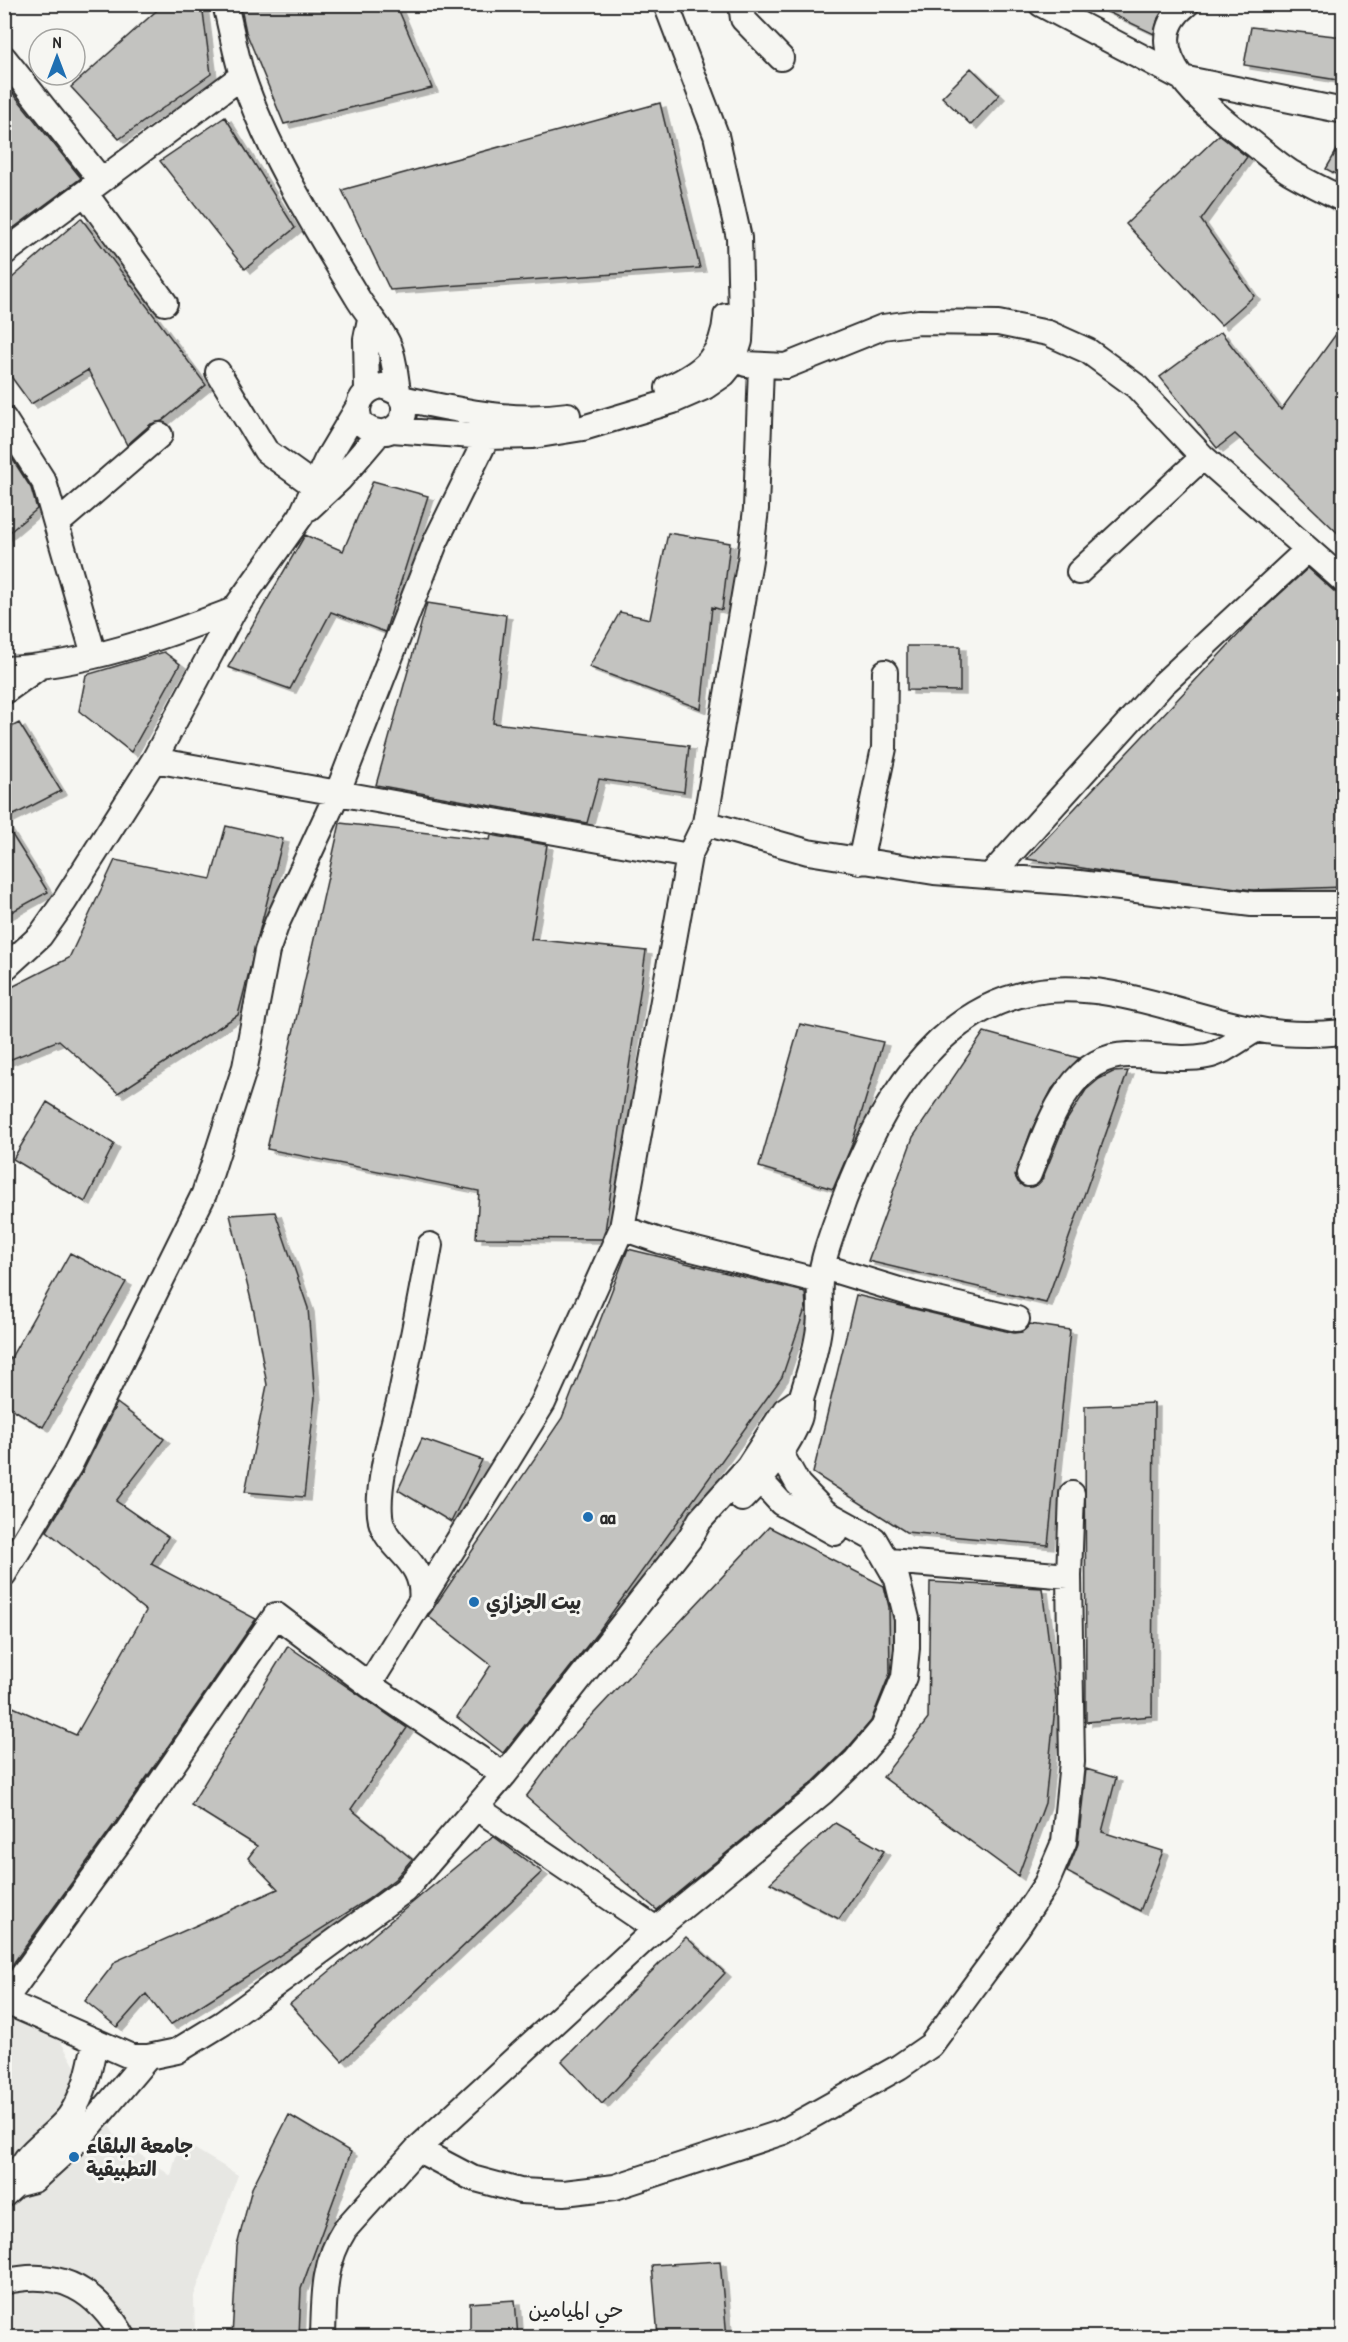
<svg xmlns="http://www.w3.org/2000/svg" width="1348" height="2342" font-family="'Patrick Hand','Playpen Sans Arabic',sans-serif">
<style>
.built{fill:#e7e7e3}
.building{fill:#c3c3c0;stroke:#2b2b2b;stroke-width:1.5;filter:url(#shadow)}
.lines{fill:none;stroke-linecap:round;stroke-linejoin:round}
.minor-casing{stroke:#2b2b2b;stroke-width:28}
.minor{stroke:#f6f6f2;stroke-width:24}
.poi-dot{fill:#1f6fb2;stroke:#f6f6f2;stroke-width:2}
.labels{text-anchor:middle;stroke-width:6;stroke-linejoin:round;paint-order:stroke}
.poi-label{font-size:20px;font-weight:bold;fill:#2b2b2b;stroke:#f6f6f2;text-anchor:start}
.neighbourhood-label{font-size:21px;fill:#2b2b2b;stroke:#f6f6f2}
</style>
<defs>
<filter id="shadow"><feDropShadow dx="6" dy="4" stdDeviation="0" flood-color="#0004"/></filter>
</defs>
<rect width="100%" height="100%" fill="#f6f6f2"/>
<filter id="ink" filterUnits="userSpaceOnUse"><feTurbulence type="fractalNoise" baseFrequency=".0167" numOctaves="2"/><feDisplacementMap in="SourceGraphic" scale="12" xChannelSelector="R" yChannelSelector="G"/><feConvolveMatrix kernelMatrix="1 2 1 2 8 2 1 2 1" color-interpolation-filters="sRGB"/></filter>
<g filter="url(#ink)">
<path class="built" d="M4,2010L54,2030L115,2136L171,2176L180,2140L238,2175L194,2296L195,2337H5Z"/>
<path class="building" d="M164,4H202L211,74L119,139L71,87Z
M256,4H396L432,88L284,124L246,32L241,8Z
M1091,4H1168L1158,18L1154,34Z
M1251,27L1344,37V81L1244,65Z
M971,68L999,95L971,125L942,97Z
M4,82L81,178L4,235Z
M660,103L700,268L390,290L342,190Z
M225,117L295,228L245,269L160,161Z
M1219,135L1247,157L1201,220L1254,296L1221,325L1126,224Z
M1344,138V178L1326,169Z
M81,218L206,385L162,421L151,424L127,445L88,370L31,404L4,367V285Z
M1344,323V539L1235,434L1217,448L1160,377L1221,332L1281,410Z
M4,446L31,488L37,509L4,537Z
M373,481L428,496L385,632L331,612L290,689L228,667L305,535L343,551Z
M668,533L730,543L722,610L712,607L701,709L589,667L620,612L650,619Z
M1308,568L1335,592L1344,595V887L1253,890L1113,873L1027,859L1256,616Z
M427,603L506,615L493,723L689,746L684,792L599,779L587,823L376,785Z
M907,646H960V691L907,690Z
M164,652L180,664L131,752L79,711L86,675Z
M19,723L61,791L4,820V731Z
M4,822L48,892L4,916Z
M340,823L490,840L491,835L547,845L531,939L646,951L605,1231L602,1239L476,1238L479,1191L267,1149Z
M226,826L283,839L238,1015L118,1093L59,1040L4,1062V991L69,958L115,860L211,879Z
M800,1024L883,1042L851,1147L833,1189L759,1167Z
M984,1032L1079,1058L1052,1089L1031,1131L1015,1176L1018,1182L1024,1187L1037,1185L1042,1180L1065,1123L1086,1090L1099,1079L1113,1072L1128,1071L1046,1303L868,1261L913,1137Z
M47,1102L114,1144L85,1202L13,1159Z
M275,1212L308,1308L315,1397L304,1497L245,1492L267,1385L254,1312L230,1215Z
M628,1249L805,1292L806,1306L782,1377L598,1632L503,1753L457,1717L491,1665L428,1616L562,1418Z
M70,1253L126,1282L43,1427L4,1404V1370Z
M856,1295L1014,1333L1022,1332L1030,1324L1070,1330L1048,1545L906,1532L813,1473Z
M117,1403L164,1439L116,1501L168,1537L151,1564L256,1619L113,1826L4,1976V1703L76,1735L146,1611L47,1531L83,1471Z
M1154,1403L1152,1716L1086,1722L1085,1406Z
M422,1439L482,1460L451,1522L398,1490Z
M769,1527L884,1586L889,1607L890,1673L871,1721L846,1750L814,1781L657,1910L526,1797L566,1743Z
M930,1582L1042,1588L1056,1698L1045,1803L1018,1876L883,1777L928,1719Z
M288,1646L407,1728L351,1809L412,1859L395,1879L367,1900L170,2025L146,1994L117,2027L85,2001L116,1961L278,1889L248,1858L257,1846L191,1805Z
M1086,1769L1116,1778L1102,1832L1163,1851L1140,1911L1067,1872L1078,1844Z
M835,1823L884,1851L839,1919L770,1883Z
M493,1836L542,1872L342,2061L290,2004Z
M686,1937L725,1973L602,2104L562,2061Z
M289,2115L351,2152L301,2289L299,2337H232L237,2246L252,2188Z
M720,2261L727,2337H658L652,2265Z
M515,2300L518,2337H470V2303Z"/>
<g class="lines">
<g class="minor-casing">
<path id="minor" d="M225,4C231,28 235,52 242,75C268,153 315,227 357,297C366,313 383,330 389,346C395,360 395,375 398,390C399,396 404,401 404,407C406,421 393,434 379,432C349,429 352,389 383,386L398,393
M741,4L743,19L781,58
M1041,4L1182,78L1344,111
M1187,4C1128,50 1215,114 1250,141C1263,151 1276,163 1290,172C1307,182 1326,191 1344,200
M4,58L101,180
M85,193L165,303
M4,253L242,76
M746,364L786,366L883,327L919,322L998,323L1048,333L1088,351L1136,386L1203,457L1344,581
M218,372L266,451L309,482H316
M668,388C703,372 723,356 726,316
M367,390L366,339L370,319
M401,398C457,410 511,423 568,415
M4,419L44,482L94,655
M392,430L487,437L533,436L583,428L673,401L705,387L724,374L733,363L740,341L741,318L739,238L716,135L666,4
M309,508L340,479L380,432
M58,523L160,435
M1079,572L1203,457
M4,669C83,666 161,638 234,610
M4,692L39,667
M154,760L689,856
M705,823L808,852L934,872L1079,883L1252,904H1344
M860,862L884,748L885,672
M991,875L1163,684L1307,550
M4,969L40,936L64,902L154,760L234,610L301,516L326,461L357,409
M1029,1174C1047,1129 1069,1054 1129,1055C1155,1055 1182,1061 1207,1056C1223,1053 1241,1038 1256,1030
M622,1228L660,1241L820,1281
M824,1267L912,1294L1017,1319
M749,1468L781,1503L835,1533
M742,1499C764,1477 788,1448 799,1419C802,1411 800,1403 802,1396C809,1373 816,1352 819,1328C821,1312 819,1296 820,1281C823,1254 835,1226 844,1200C877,1112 932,1010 1034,992C1108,979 1183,1016 1255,1029C1283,1035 1314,1035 1344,1032
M889,1561L1069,1576
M4,1574L70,1465L204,1194L245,1067L267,951L277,923L337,794L435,543L487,437
M421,1603C427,1556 383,1551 380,1515C377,1482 392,1431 400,1398C411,1347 421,1296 430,1245
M369,1685L543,1403L622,1228L689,856L705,823L750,560L756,509L761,366
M477,1808L656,1929
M4,2001L132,2057H148L177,2051L223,2023L405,1890L504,1775L690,1538L700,1520L748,1467L785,1410L801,1399
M4,2001L125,1834L276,1615L369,1685L504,1775
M417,2149L472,2178L520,2191L564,2193L615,2187L783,2132L899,2067L931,2045L1017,1928L1046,1884L1064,1842L1072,1762L1069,1576L1072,1494
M15,2185C18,2154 51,2140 69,2117C85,2094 90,2069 95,2042
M4,2195L15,2185L34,2180L79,2139L148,2057
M4,2282C59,2268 97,2290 124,2338
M323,2338C324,2298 323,2263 345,2229L417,2149L656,1929L823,1792L856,1760L883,1728L904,1677L907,1648V1619L897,1579L874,1539L825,1512L798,1484L780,1452"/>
</g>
<use href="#minor" class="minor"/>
</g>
</g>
<g class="poi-dot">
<circle cx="588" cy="1517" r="6"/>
<circle cx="474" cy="1602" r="6"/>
<circle cx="74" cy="2157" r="6"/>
</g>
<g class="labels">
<g class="poi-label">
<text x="600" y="1524">aa</text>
<text x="486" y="1609">بيت الجزازي</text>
<text x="86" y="2153">جامعة البلقاء<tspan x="86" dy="23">التطبيقية</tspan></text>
</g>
<g class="neighbourhood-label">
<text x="576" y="2317">حي الميامين</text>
</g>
</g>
<rect width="1348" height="2342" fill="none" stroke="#f6f6f2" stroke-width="24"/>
<rect x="12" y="12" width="1324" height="2318" fill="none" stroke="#2b2b2b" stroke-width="2" filter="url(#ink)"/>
<g transform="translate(57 57)"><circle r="28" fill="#f6f6f2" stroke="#a5a5a2" stroke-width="1.5"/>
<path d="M0-4.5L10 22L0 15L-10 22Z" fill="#1f6fb2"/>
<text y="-9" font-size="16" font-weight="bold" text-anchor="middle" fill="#2b2b2b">N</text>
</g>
</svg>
